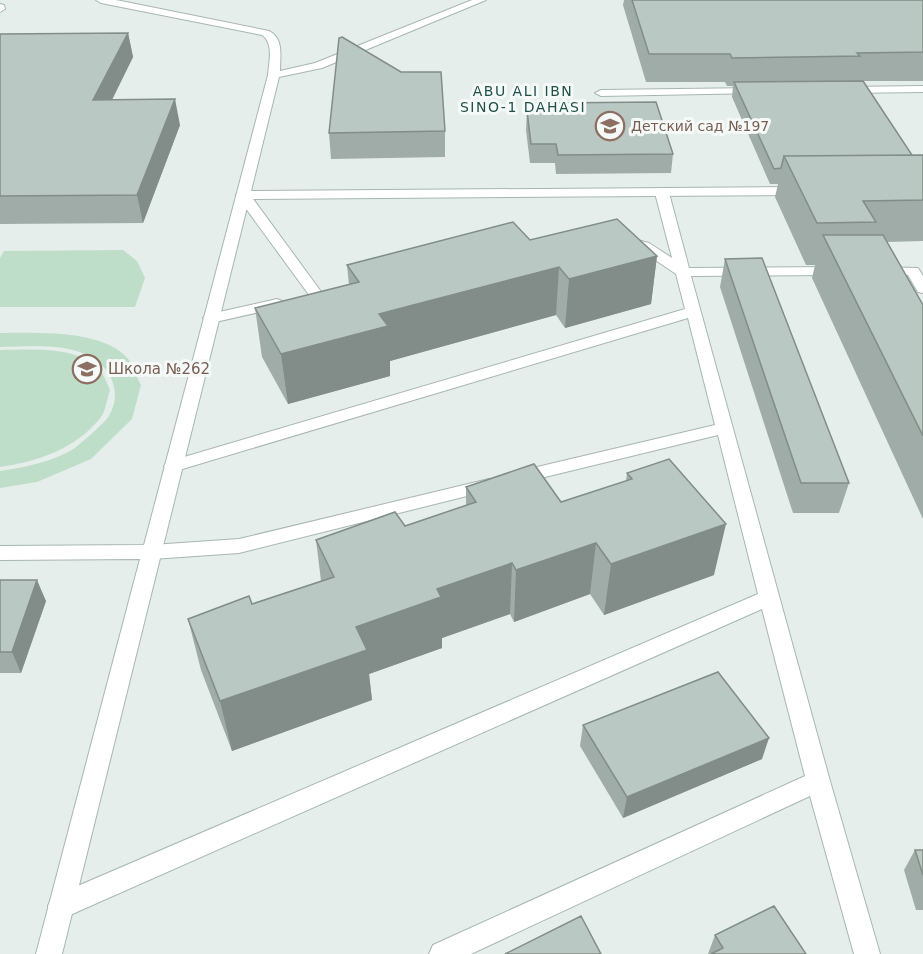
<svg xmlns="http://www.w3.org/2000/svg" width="923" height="954" font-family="'DejaVu Sans',sans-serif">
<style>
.green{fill:#bfdec9}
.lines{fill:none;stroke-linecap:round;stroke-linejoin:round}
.service-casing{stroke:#a7b6b2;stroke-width:2}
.minor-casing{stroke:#a7b6b2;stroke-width:2}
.service{fill:#fff;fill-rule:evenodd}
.minor{fill:#fff;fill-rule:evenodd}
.wall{fill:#a0aca8}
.shaded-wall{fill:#828c88}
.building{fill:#bac8c3;stroke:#828c88;stroke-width:1.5}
.labels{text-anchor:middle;stroke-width:6;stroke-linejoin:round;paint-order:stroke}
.far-neighbourhood-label{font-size:14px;letter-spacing:1.5px;fill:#215149;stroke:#f5faf8}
.far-education-label{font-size:14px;fill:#785e54;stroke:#f5faf8;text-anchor:start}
.education-label{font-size:15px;fill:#785e54;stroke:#f5faf8;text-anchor:start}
</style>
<rect width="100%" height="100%" fill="#e5eeea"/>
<path class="green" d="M123,250L137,261L145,278L135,307H0V258L4,251Z
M0,333C35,333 105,329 129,360C134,367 137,378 141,385L132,419L91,459L37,482L0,488V471C25,467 53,462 75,448C82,442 104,424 109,416C123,392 111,366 87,355C61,343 28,347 0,347Z
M0,350C32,350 74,345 99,369C104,374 107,384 110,390C107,398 106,410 101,417C76,449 39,461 0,467Z"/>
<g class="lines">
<g class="service-casing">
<path id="service" d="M0,4L4,5L5,9L0,12Z
M923,86V92L847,93L841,90L847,87Z
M756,88L762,91L760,93L601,96L595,93L601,90Z
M662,189L669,193L689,268L836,267L843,271L836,275L691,276L830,781L880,954H854L810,796L471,954H429L433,945L805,776L762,609L70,915L61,918L52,915L48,906L52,897L758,594L718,435L516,484L510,482L507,478L510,474L516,472L715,425L688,318L179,470H167L164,466L167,462L685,309L676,274L639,249L624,245L622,242L629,238L649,243L672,258L655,193Z
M243,191L248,192L322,293L324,296L322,299H312L236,195Z
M879,267L918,268L923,276V293L918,292L908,275L874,274L872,271L874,268Z
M277,299L282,301L285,304L282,307L211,323L203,318L206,315Z
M489,479L495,481L498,485L495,489L239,553L152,559L145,557L142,552L145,547L152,545L239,539Z"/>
</g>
<g class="minor-casing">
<path id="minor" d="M96,0H116L269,31C284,39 280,55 280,71L315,63L472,0H486L322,68L279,77L251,191L801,187L808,191L801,195L249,199L62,954H36L140,559L0,560V546L144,545L268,75C269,62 274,43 262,35L101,3Z"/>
</g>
<use href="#service" class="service"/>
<use href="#minor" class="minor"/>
</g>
<path class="wall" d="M624,0H923V81H863L912,155H923V241L887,242L923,305V519L812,278L815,265H806L775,197L778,184H770L732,97L733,86H727L725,82H646L623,5Z
M128,33L133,57L112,100L180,125L143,223L0,224V34Z
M401,72L445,131V157L331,159L329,133Z
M549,103L673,154L671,173L556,174L555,163H530L526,130L527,111H548Z
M530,240L657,256L651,304L565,328L556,315L390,361V376L288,404L262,357L255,308L349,285L347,265Z
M725,259L849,483L839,513H793L720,287Z
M627,473L714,575L604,615L590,594L514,622L510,614L442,638V648L369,674L372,700L232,751L201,670L188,619L252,604L321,581L316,540L405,526L466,505V487L561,502L626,481Z
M0,580L46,601L21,673H0Z
M583,725L762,759L623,818L580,746Z
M915,850H923V910H916L904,870Z
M715,935L806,954H708Z"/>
<path class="shaded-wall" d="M128,33L133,57L99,126L93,100Z
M175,99L180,125L143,223L137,195Z
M657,256L651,304L565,328L569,279Z
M559,267L556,315L390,361V376L288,404L281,354L379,314Z
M726,524L714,575L604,615L611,564Z
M596,543L590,594L514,622L516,570Z
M512,563L510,614L442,638V648L369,674L372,700L232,751L220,701L356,627L437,589Z
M37,580L46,601L21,673L12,652Z
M769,738L762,759L623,818L627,797Z"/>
<path class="building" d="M632,0H923V52L857,53L860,56L732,58L730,54H649Z
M128,33L93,100L175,99L137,195L0,196V34Z
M342,37L401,72H441L445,131L329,133L339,38Z
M863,81L912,155L784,156L781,168L774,169L734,82Z
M656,102L673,154L558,155L556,144H531L527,111H550L549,103Z
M923,155V200L863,201L876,222L817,223L784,156Z
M617,219L657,256L569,279L559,267L379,314L388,326L281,354L255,308L359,282L347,265L513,222L530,240Z
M823,235H883L923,305V436Z
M762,258L849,483H801L725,259Z
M669,459L726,524L611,564L596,543L516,570L512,563L437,589L441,597L356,627L367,650L220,701L188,619L249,596L252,604L334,577L316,540L395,512L405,526L476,502L466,487L534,464L561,502L632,479L627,473Z
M0,580H37L12,652H0Z
M718,672L769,738L627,797L583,725Z
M915,850H923V875Z
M774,906L806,954H711L723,948L715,935Z
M581,916L601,954H505Z"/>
<defs>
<g id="school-ring" transform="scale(1.5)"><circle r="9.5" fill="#f5faf8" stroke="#8d6e63" stroke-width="1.5"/><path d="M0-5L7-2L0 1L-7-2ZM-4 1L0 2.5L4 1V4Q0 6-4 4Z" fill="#8d6e63"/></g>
</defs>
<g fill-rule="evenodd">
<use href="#school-ring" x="610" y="126"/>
<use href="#school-ring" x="87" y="369"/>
</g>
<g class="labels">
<g class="far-neighbourhood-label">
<text x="523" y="96">ABU ALI IBN<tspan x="523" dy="16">SINO-1 DAHASI</tspan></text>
</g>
<g class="far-education-label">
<text x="631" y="131">Детский сад №197</text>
</g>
<g class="education-label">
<text x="108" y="374">Школа №262</text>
</g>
</g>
</svg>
